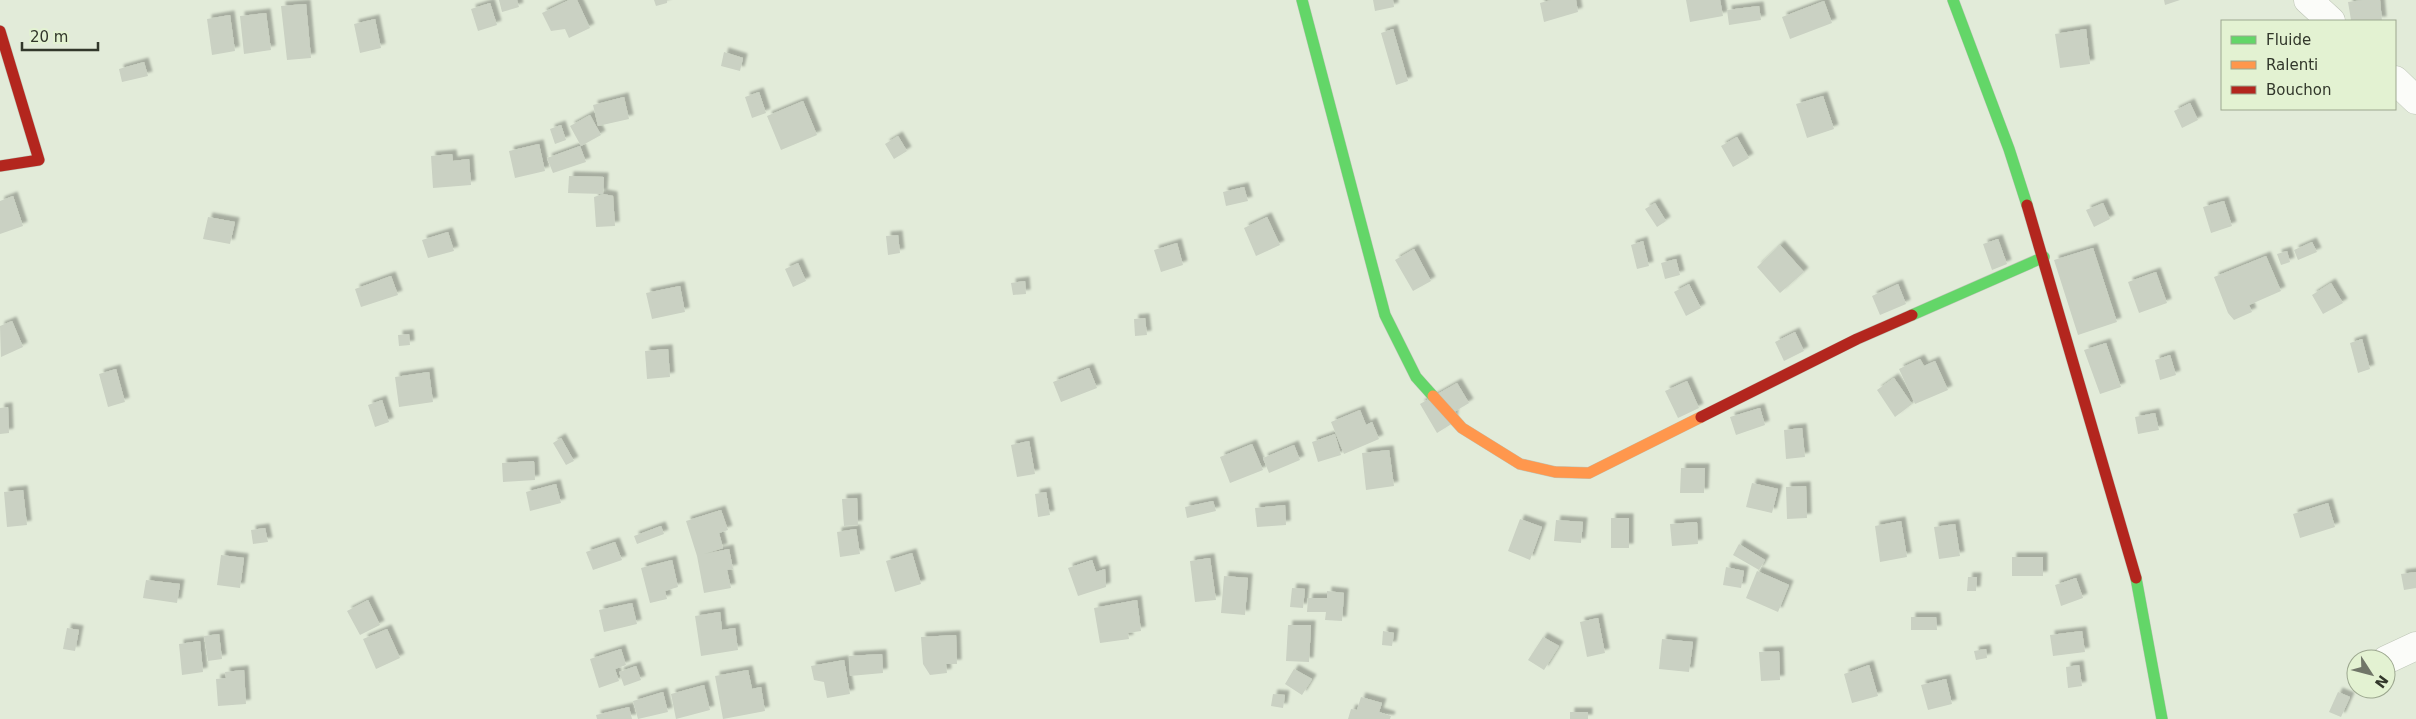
<svg xmlns="http://www.w3.org/2000/svg" width="2416" height="719" font-family="'DejaVu Sans',sans-serif">
<style>
.building{fill:#cad1c3;filter:url(#shadow)}
.lines{fill:none;stroke-linecap:round;stroke-linejoin:round}
.street-casing{stroke:#bdc4b6;stroke-width:29}
.fast-casing{stroke:#bdc4b6;stroke-width:12}
.slow-casing{stroke:#bdc4b6;stroke-width:12}
.jam-casing{stroke:#bdc4b6;stroke-width:12}
.street{stroke:#fbfcf9;stroke-width:28}
.fast{stroke:#63d668;stroke-width:11}
.slow{stroke:#ff974d;stroke-width:11}
.jam{stroke:#b3261e;stroke-width:11}
</style>
<defs>
<filter id="shadow"><feDropShadow dx="4.5" dy="-4.5" stdDeviation="1" flood-color="#0004"/></filter>
</defs>
<rect width="100%" height="100%" fill="#e2ebd9"/>
<path class="building" d="M499,0H517L519,7L502,12Z
M569,0H577L590,28L569,38L565,29L551,31L542,13Z
M654,0H667V3L656,6Z
M1373,0H1393L1394,7L1375,11Z
M1551,0H1576L1578,12L1544,22L1540,3Z
M1686,0H1720L1723,16L1690,22Z
M2164,0H2180L2165,5Z
M2363,0H2380L2382,21L2351,20L2348,2Z
M1824,1L1832,23L1790,39L1782,17Z
M490,3L497,25L478,31L471,9Z
M306,4L311,58L287,60L281,6Z
M1759,6L1761,20L1729,25L1727,10Z
M266,13L271,50L244,54L240,16Z
M230,15L235,51L212,55L207,19Z
M375,19L381,48L360,53L354,24Z
M1393,29L1408,81L1396,85L1381,33Z
M2086,29L2090,64L2060,68L2055,34Z
M724,52L743,58L740,71L721,66Z
M144,62L148,76L122,82L119,69Z
M759,92L766,113L752,118L745,97Z
M1823,96L1834,129L1807,138L1796,104Z
M624,97L629,119L598,126L593,105Z
M803,101L817,135L781,150L767,116Z
M2190,103L2198,120L2182,128L2174,111Z
M590,115L601,135L581,146L570,126Z
M561,125L566,140L555,144L550,129Z
M898,136L907,151L894,159L885,144Z
M1737,137L1749,158L1733,167L1721,146Z
M539,144L545,171L515,178L509,151Z
M580,146L586,162L553,173L547,158Z
M452,154L453,161L469,159L471,185L433,188L431,156Z
M569,176L604,177L603,194L568,193Z
M1244,187L1248,201L1226,206L1223,192Z
M603,194L613,196L615,226L596,227L594,197Z
M13,196L23,226L0,234V201Z
M2224,201L2232,226L2211,233L2203,207Z
M1655,203L1666,221L1657,227L1645,209Z
M2103,203L2110,219L2094,227L2086,210Z
M208,217L235,222L230,244L203,239Z
M1267,217L1280,245L1256,256L1244,228Z
M448,232L454,251L428,258L422,240Z
M898,235L900,253L888,255L886,236Z
M1998,239L2007,264L1992,270L1983,244Z
M1643,241L1649,266L1637,269L1631,245Z
M2312,242L2317,252L2298,260L2294,250Z
M1177,243L1183,265L1161,272L1154,250Z
M1780,245L1804,272L1780,293L1757,267Z
M2093,248L2117,322L2078,335L2054,260Z
M1414,249L1431,281L1413,291L1395,260Z
M2287,251L2290,262L2281,265L2277,254Z
M2266,256L2281,291L2249,305L2252,312L2234,320L2228,313L2214,277Z
M1676,259L1680,275L1665,279L1661,263Z
M798,263L806,281L793,287L785,269Z
M2156,272L2167,303L2139,313L2128,282Z
M391,276L398,295L361,307L355,289Z
M1025,281L1026,294L1013,295L1011,283Z
M2331,283L2343,303L2323,314L2312,295Z
M1689,284L1701,308L1686,316L1674,292Z
M1898,284L1906,304L1880,315L1872,296Z
M680,286L685,312L652,319L646,293Z
M1145,318L1147,335L1135,336L1134,319Z
M12,321L23,347L1,357L0,326Z
M1795,332L1804,351L1784,361L1775,342Z
M409,334L410,345L399,346L398,335Z
M2362,339L2370,369L2358,373L2350,343Z
M2106,343L2121,387L2100,394L2084,350Z
M668,349L670,377L647,379L645,351Z
M2170,355L2176,375L2160,380L2155,360Z
M1920,359L1924,366L1935,361L1948,390L1915,404L1899,369Z
M1089,368L1097,388L1061,402L1053,382Z
M116,369L125,402L108,407L99,374Z
M429,372L433,402L399,407L395,377Z
M1894,378L1912,404L1895,417L1877,390Z
M1687,381L1699,408L1678,418L1665,391Z
M1457,383L1469,403L1454,412L1453,423L1437,433L1420,404Z
M382,400L389,422L375,427L368,405Z
M8,407L9,433L0,434V408Z
M1760,408L1765,425L1736,435L1730,417Z
M1360,410L1366,425L1372,422L1379,439L1344,454L1331,422Z
M2155,413L2159,430L2138,434L2135,417Z
M1802,428L1805,457L1786,459L1784,430Z
M1335,434L1341,455L1318,462L1312,442Z
M561,438L574,461L566,465L553,443Z
M1029,441L1035,474L1017,477L1011,445Z
M1252,444L1263,470L1230,483L1220,457Z
M1294,445L1300,460L1269,473L1263,458Z
M1389,450L1394,486L1366,490L1362,453Z
M534,461L535,480L503,482L502,463Z
M1681,468H1705L1704,493H1680Z
M1752,483L1778,489L1772,513L1746,507Z
M556,484L561,503L530,511L526,492Z
M1806,486L1807,518L1787,519L1786,487Z
M23,490L27,525L7,527L4,492Z
M1046,492L1050,515L1038,517L1035,494Z
M857,498L858,525L844,526L842,499Z
M1213,501L1216,511L1187,518L1185,507Z
M2328,503L2335,527L2300,538L2293,514Z
M1285,505L1286,525L1257,527L1255,508Z
M721,510L728,530L719,533L723,548L704,554L729,549L733,569L727,570L731,588L704,593L697,556L686,521Z
M1611,518H1629V548H1611Z
M1520,519L1542,527L1530,560L1508,551Z
M1556,520L1583,522L1581,543L1554,541Z
M1901,521L1907,557L1880,562L1875,526Z
M1697,522L1698,544L1672,546L1670,524Z
M1955,524L1960,556L1939,559L1934,527Z
M661,526L664,534L637,544L634,536Z
M265,528L268,542L253,544L251,530Z
M856,529L860,554L840,557L837,532Z
M615,542L622,560L593,570L586,552Z
M1739,544L1765,560L1759,570L1733,555Z
M912,553L921,584L895,592L886,561Z
M221,555L244,558L240,588L217,585Z
M2012,557H2043V576H2012Z
M1210,558L1216,600L1195,602L1190,561Z
M672,560L678,587L665,591L667,599L650,603L641,568Z
M1092,560L1096,572L1105,569L1106,587L1078,596L1068,568Z
M1726,567L1744,571L1741,588L1723,585Z
M1757,571L1789,585L1778,612L1746,598Z
M2416,572V588L2404,590L2401,574Z
M1224,576L1248,578L1245,615L1221,613Z
M1968,577H1977L1976,591H1967Z
M2076,578L2083,598L2061,606L2055,585Z
M146,580L180,584L177,603L143,598Z
M1292,588L1305,589L1303,608L1290,607Z
M1327,591L1344,593L1342,621L1325,620L1326,612H1307L1308,598H1327Z
M368,600L380,625L360,635L347,611Z
M1137,600L1141,631L1128,633L1129,639L1100,643L1094,608Z
M632,603L637,624L604,632L599,610Z
M720,612L722,630L735,628L738,650L701,656L695,616Z
M1911,617H1936L1937,630H1911Z
M1598,618L1605,653L1587,657L1580,622Z
M1288,625H1311L1309,662L1286,661Z
M67,628L79,630L75,651L63,649Z
M387,629L400,658L376,669L363,639Z
M1383,631L1394,633L1392,646L1382,645Z
M2082,631L2085,652L2053,656L2050,635Z
M219,634L222,659L208,661L204,636Z
M956,635L957,664H946L947,673L930,675L923,664L921,637Z
M1543,637L1559,646L1544,670L1528,660Z
M1662,639L1693,642L1689,672L1659,669Z
M200,641L203,672L182,675L179,644Z
M621,649L626,665L615,669L619,681L599,688L590,659Z
M1986,649L1987,658L1976,660L1974,651Z
M1779,651L1780,680L1761,681L1759,652Z
M882,654L883,673L850,676L849,656Z
M844,660L850,694L827,698L824,682L814,680L811,666Z
M1869,665L1878,696L1852,703L1844,674Z
M2079,665L2082,686L2068,688L2066,667Z
M636,666L641,680L624,686L619,672Z
M1294,669L1312,679L1302,695L1285,684Z
M244,670L246,704L218,706L216,679L226,678L225,672Z
M748,670L752,689L761,687L765,711L723,719L715,676Z
M1946,679L1952,704L1928,710L1921,685Z
M704,685L710,710L676,719L671,694Z
M663,692L668,712L638,719L633,701Z
M2338,692L2350,697L2341,717L2329,712Z
M1273,694L1285,695L1283,708L1271,706Z
M1361,697L1382,703L1379,712L1391,716L1390,719H1348L1351,709L1357,710Z
M629,707L632,719H597L596,715Z
M1570,712H1588V719H1570Z"/>
<g class="lines">
<g class="street-casing">
<path id="street" d="M2308,0L2331,21
M2395,80L2416,100
M2386,660L2416,646"/>
</g>
<g class="fast-casing">
<path id="fast" d="M1302,0L1385,315L1416,377L1433,396
M1953,0L2009,149L2027,205
M1912,315L2044,257
M2136,578L2162,719"/>
</g>
<g class="slow-casing">
<path id="slow" d="M1433,396L1462,428L1520,464L1555,472L1589,473L1701,417"/>
</g>
<g class="jam-casing">
<path id="jam" d="M0,31L39,160L0,166
M2027,205L2136,578
M1701,417L1857,339L1912,315"/>
</g>
<use href="#street" class="street"/>
<use href="#fast" class="fast"/>
<use href="#slow" class="slow"/>
<use href="#jam" class="jam"/>
</g>
<rect x="2221" y="20" width="175" height="90" fill="#e3f2d2" stroke="#9ca78f"/>
<rect x="2231" y="36" width="25" height="8" fill="#63d668" stroke="#9ca78f"/>
<text x="2266" y="45" font-size="15" fill="#32372b">Fluide</text>
<rect x="2231" y="61" width="25" height="8" fill="#ff974d" stroke="#9ca78f"/>
<text x="2266" y="70" font-size="15" fill="#32372b">Ralenti</text>
<rect x="2231" y="86" width="25" height="8" fill="#b3261e" stroke="#9ca78f"/>
<text x="2266" y="95" font-size="15" fill="#32372b">Bouchon</text>
<g transform="translate(2371 674) rotate(126)"><circle r="24" fill="#e3f2d2" stroke="#9ca78f"/>
<path d="M0-4L9 19L0 12L-9 19Z" fill="#707668"/>
<text y="-8" font-size="14" font-weight="bold" text-anchor="middle" fill="#32372b">N</text>
</g>
<path d="M22 42v8h76v-8" fill="none" stroke="#32372b" stroke-width="2.5"/>
<text x="30" y="42" font-size="15" fill="#32372b" stroke="#e3f2d2" stroke-width="4" paint-order="stroke">20 m</text>
</svg>
